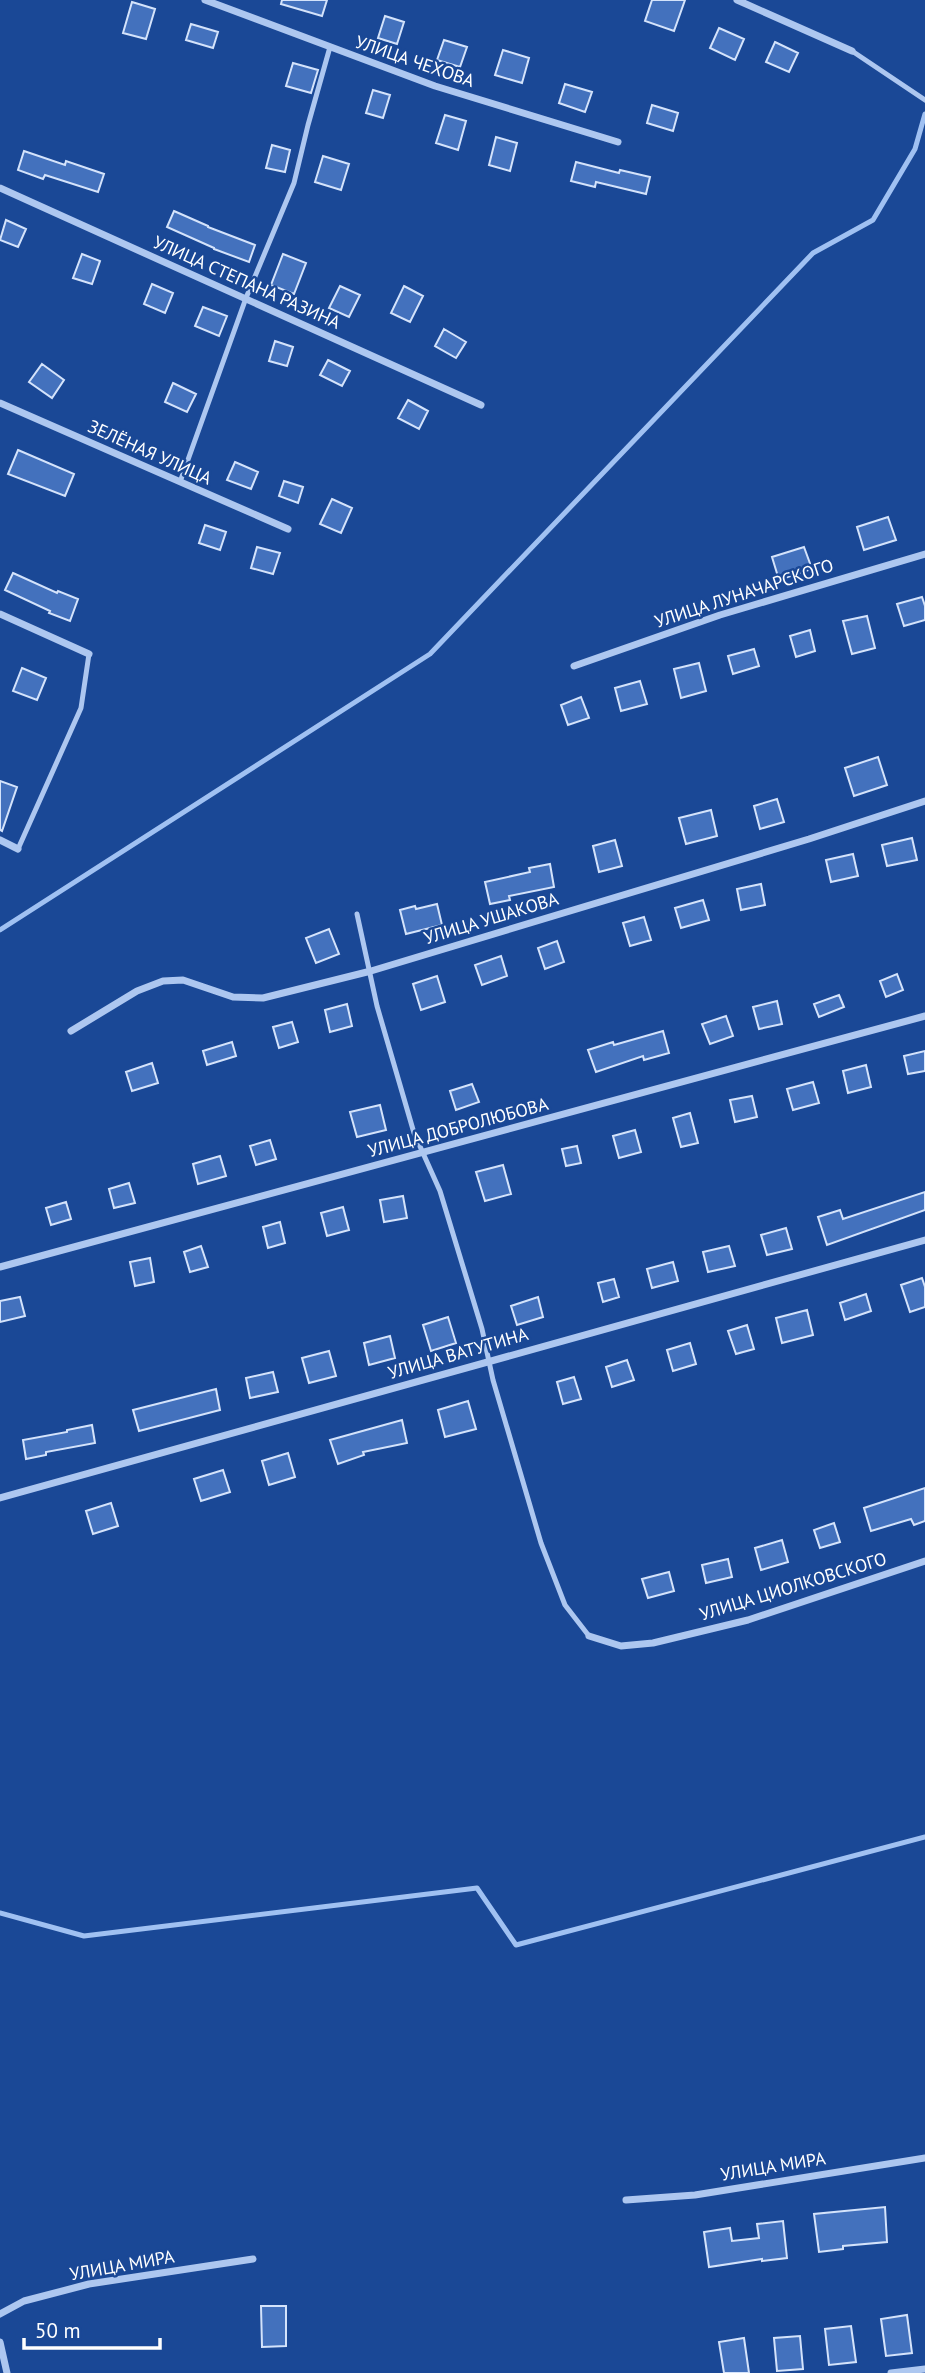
<svg xmlns="http://www.w3.org/2000/svg" width="925" height="2373" viewBox="0 0 925 2373" font-family="'PT Sans',sans-serif">
	<style>
		.lines { fill: none; stroke-linecap: round; stroke-linejoin: round }
		.stream { stroke: #a0c1f2; stroke-width: 5 }
		.building { fill: #4371bd; stroke: #d4e3fb; stroke-width: 2 }
		.lane { stroke: #adc7f0; stroke-width: 5 }
		.street { stroke: #adc7f0; stroke-width: 7 }
		.labels { text-anchor: middle; dominant-baseline: central; stroke-width: 5; stroke-linejoin: round; paint-order: stroke }
		.street-label { font-size: 18px; fill: #fff; stroke: #1a4896 }
	</style>
	<rect width="100%" height="100%" fill="#1a4896"/>
	<g class="lines">
		<!-- stream -->
		<path class="stream" d="M0 930 430 654 813 253 873 220 915 149 925 114
			M0 1913 84 1936 477 1888 516 1945 925 1837"/>
	</g>
	<!-- building -->
	<path class="building" d="M282 0H327L322 16 281 4Z
		M652 0H685L674 31 645 21Z
		M132 2 155 9 146 39 123 33Z
		M385 16 404 22 397 44 378 38Z
		M191 24 218 32 213 48 186 40Z
		M719 28 744 39 735 60 710 48Z
		M444 40 467 47 460 67 437 60Z
		M775 42 798 53 789 72 766 62Z
		M503 50 529 58 522 83 495 75Z
		M293 63 318 70 311 93 286 86Z
		M565 84 592 92 585 112 559 103Z
		M373 90 390 95 383 118 366 113Z
		M652 105 678 113 673 131 647 123Z
		M445 115 466 121 458 150 436 143Z
		M496 137 517 143 510 171 489 165Z
		M272 145 290 150 285 172 266 168Z
		M24 151 65 165 66 161 104 174 98 192 45 175 43 179 18 170Z
		M323 156 349 164 341 190 315 182Z
		M576 162 619 173 620 170 650 177 646 194 596 182 595 187 571 181Z
		M174 211 208 226V227L255 245 249 262 214 249V248L167 227Z
		M6 220 26 229 18 247 0 240Z
		M82 254 100 261 92 284 73 278Z
		M283 254 306 263 294 294 271 285Z
		M152 284 173 293 165 313 144 304Z
		M340 286 360 295 349 317 329 308Z
		M404 286 423 296 410 322 391 313Z
		M203 307 227 316 219 336 195 326Z
		M444 329 466 342 456 358 435 346Z
		M275 341 293 347 287 366 269 361Z
		M328 360 350 371 342 386 320 375Z
		M42 364 64 380 52 398 29 382Z
		M173 383 196 394 187 412 165 402Z
		M408 400 428 411 419 429 398 418Z
		M18 450 74 474 65 496 8 474Z
		M235 462 258 472 251 489 227 480Z
		M284 481 303 487 298 503 279 496Z
		M332 499 352 508 341 533 320 524Z
		M888 517 896 540 864 550 857 527Z
		M205 525 226 532 220 550 199 543Z
		M257 547 280 553 273 574 251 568Z
		M804 547 812 569 779 580 772 557Z
		M13 573 57 593 58 591 78 599 70 621 49 613 50 611 5 590Z
		M922 597 925 606V620L904 626 897 604Z
		M867 616 875 648 852 654 843 621Z
		M810 630 815 651 796 657 790 636Z
		M754 649 759 666 733 674 728 656Z
		M699 663 706 691 681 698 674 669Z
		M22 668 46 678 37 700 13 691Z
		M640 681 647 704 621 711 615 688Z
		M581 697 589 718 568 725 561 705Z
		M878 757 887 785 854 796 845 768Z
		M0 781 17 787 2 831 0 830Z
		M777 799 784 822 760 829 754 806Z
		M711 810 717 836 686 844 679 818Z
		M912 838 917 860 887 866 882 845Z
		M615 840 622 866 599 872 593 846Z
		M853 854 858 876 831 882 826 860Z
		M550 864 554 887 509 896 510 900 490 904 485 882 530 872 529 868Z
		M761 884 765 905 741 910 737 889Z
		M703 900 709 920 681 928 675 908Z
		M437 904 442 925 406 934 400 910 415 906 416 909Z
		M644 917 651 940 630 946 623 923Z
		M329 929 339 954 316 963 306 938Z
		M557 941 564 962 545 969 538 948Z
		M501 956 507 976 482 985 475 965Z
		M897 974 903 990 886 997 880 981Z
		M437 976 445 1002 421 1010 413 984Z
		M839 995 844 1007 819 1017 814 1004Z
		M777 1001 782 1024 759 1029 753 1007Z
		M347 1004 352 1026 330 1032 325 1010Z
		M726 1016 733 1036 710 1044 702 1024Z
		M292 1022 298 1042 279 1048 273 1027Z
		M663 1031 669 1053 644 1060 643 1056 596 1072 588 1050 613 1042 614 1045Z
		M232 1042 236 1056 207 1065 203 1051Z
		M925 1051V1071L908 1074 904 1056Z
		M152 1063 158 1083 132 1091 126 1072Z
		M866 1065 871 1087 848 1093 843 1071Z
		M813 1082 819 1103 793 1110 787 1089Z
		M472 1084 479 1102 456 1110 450 1091Z
		M752 1096 757 1117 735 1122 730 1100Z
		M380 1105 386 1130 357 1137 350 1112Z
		M690 1113 698 1143 681 1147 673 1118Z
		M635 1130 641 1152 619 1158 613 1136Z
		M270 1140 276 1159 256 1165 250 1146Z
		M577 1146 581 1163 566 1166 562 1149Z
		M220 1156 226 1176 198 1184 193 1164Z
		M503 1165 511 1194 485 1201 476 1172Z
		M129 1183 135 1203 114 1208 109 1189Z
		M925 1192V1210L827 1245 818 1217 840 1210 843 1219Z
		M403 1196 407 1218 384 1222 380 1200Z
		M66 1202 71 1219 51 1225 46 1208Z
		M343 1207 349 1230 327 1236 321 1213Z
		M280 1222 285 1243 268 1248 263 1227Z
		M786 1228 792 1249 767 1255 761 1235Z
		M201 1246 208 1267 190 1272 184 1252Z
		M729 1246 735 1266 708 1272 703 1252Z
		M150 1258 154 1282 135 1286 130 1262Z
		M673 1262 678 1281 652 1288 647 1269Z
		M922 1278 925 1287V1307L910 1312 901 1285Z
		M614 1279 619 1297 603 1302 598 1283Z
		M866 1294 871 1311 845 1320 840 1303Z
		M20 1297 25 1316 0 1322V1301Z
		M538 1297 543 1317 517 1325 511 1306Z
		M807 1310 813 1335 782 1343 776 1318Z
		M448 1317 456 1343 431 1351 423 1325Z
		M747 1325 754 1349 736 1354 728 1331Z
		M390 1336 395 1358 369 1365 364 1343Z
		M690 1343 696 1364 673 1371 667 1350Z
		M329 1351 336 1376 309 1383 302 1358Z
		M627 1360 634 1380 612 1387 606 1367Z
		M273 1372 278 1392 250 1398 246 1378Z
		M574 1377 581 1399 563 1404 557 1382Z
		M216 1389 220 1410 139 1431 133 1410Z
		M468 1401 476 1429 445 1437 438 1410Z
		M402 1420 407 1443 363 1452 364 1455 338 1464 330 1440Z
		M92 1425 95 1443 46 1452V1455L26 1459 23 1440 67 1432V1430Z
		M288 1453 295 1477 269 1485 262 1461Z
		M223 1470 230 1492 201 1501 194 1479Z
		M925 1488V1521L914 1525 911 1519 871 1531 864 1508Z
		M111 1503 118 1526 93 1534 86 1511Z
		M834 1523 840 1542 820 1548 814 1530Z
		M782 1540 788 1562 761 1570 755 1548Z
		M728 1559 732 1577 706 1583 702 1565Z
		M669 1572 674 1591 648 1598 642 1579Z
		M885 2207 887 2242 843 2246V2249L819 2252 814 2214Z
		M783 2221 787 2258 762 2261V2259L709 2267 704 2232 730 2228 732 2241 759 2238 757 2224Z
		M261 2306H286V2346L262 2347Z
		M907 2315 912 2353 886 2356 881 2319Z
		M851 2326 856 2362 829 2365 825 2329Z
		M800 2336 803 2369 777 2371 774 2338Z
		M744 2338 749 2373H724L719 2342Z"/>
	<g class="lines">
		<!-- lane -->
		<path class="lane" d="M852 51 925 100
			M180 482 246 298 294 183 308 125 330 47
			M18 849 81 708 89 654
			M357 914 377 1006 414 1133 440 1191 482 1329 493 1380 541 1543 565 1605 589 1636"/>
		<!-- street -->
		<path class="street" d="M205 0 435 86 618 142
			M737 0 852 51
			M0 188 481 405
			M0 403 288 529
			M0 614 89 654
			M574 666 720 615 925 554
			M0 840 18 849
			M71 1031 137 991 163 981 183 980 233 997 263 998 371 971 809 839 925 801
			M0 1267 925 1016
			M0 1498 925 1240
			M589 1636 621 1646 653 1643 748 1620 925 1561
			M626 2200 695 2195 925 2158
			M0 2314 24 2301 89 2284 253 2259
			M0 2342 7 2373
			M891 2373 925 2369"/>
	</g>
	<g class="labels">
		<!-- street labels -->
		<g class="street-label">
			<text transform="translate(415 61) rotate(19)">УЛИЦА ЧЕХОВА</text>
			<text transform="translate(247 282) rotate(24)">УЛИЦА СТЕПАНА РАЗИНА</text>
			<text transform="translate(150 452) rotate(24)">ЗЕЛЁНАЯ УЛИЦА</text>
			<text transform="translate(744 593) rotate(-18)">УЛИЦА ЛУНАЧАРСКОГО</text>
			<text transform="translate(491 918) rotate(-17)">УЛИЦА УШАКОВА</text>
			<text transform="translate(458 1127) rotate(-15)">УЛИЦА ДОБРОЛЮБОВА</text>
			<text transform="translate(458 1353) rotate(-16)">УЛИЦА ВАТУТИНА</text>
			<text transform="translate(793 1586) rotate(-17)">УЛИЦА ЦИОЛКОВСКОГО</text>
			<text transform="translate(773 2166) rotate(-9)">УЛИЦА МИРА</text>
			<text transform="translate(122 2265) rotate(-10)">УЛИЦА МИРА</text>
		</g>
	</g>
	<!-- scale -->
	<path d="M24 2338v10h136v-10" fill="none" stroke="#ffffff" stroke-width="3.5"/>
	<text x="35" y="2338" font-size="21" fill="#ffffff" stroke="#1a4896" stroke-width="5" paint-order="stroke">50 m</text>
</svg>
